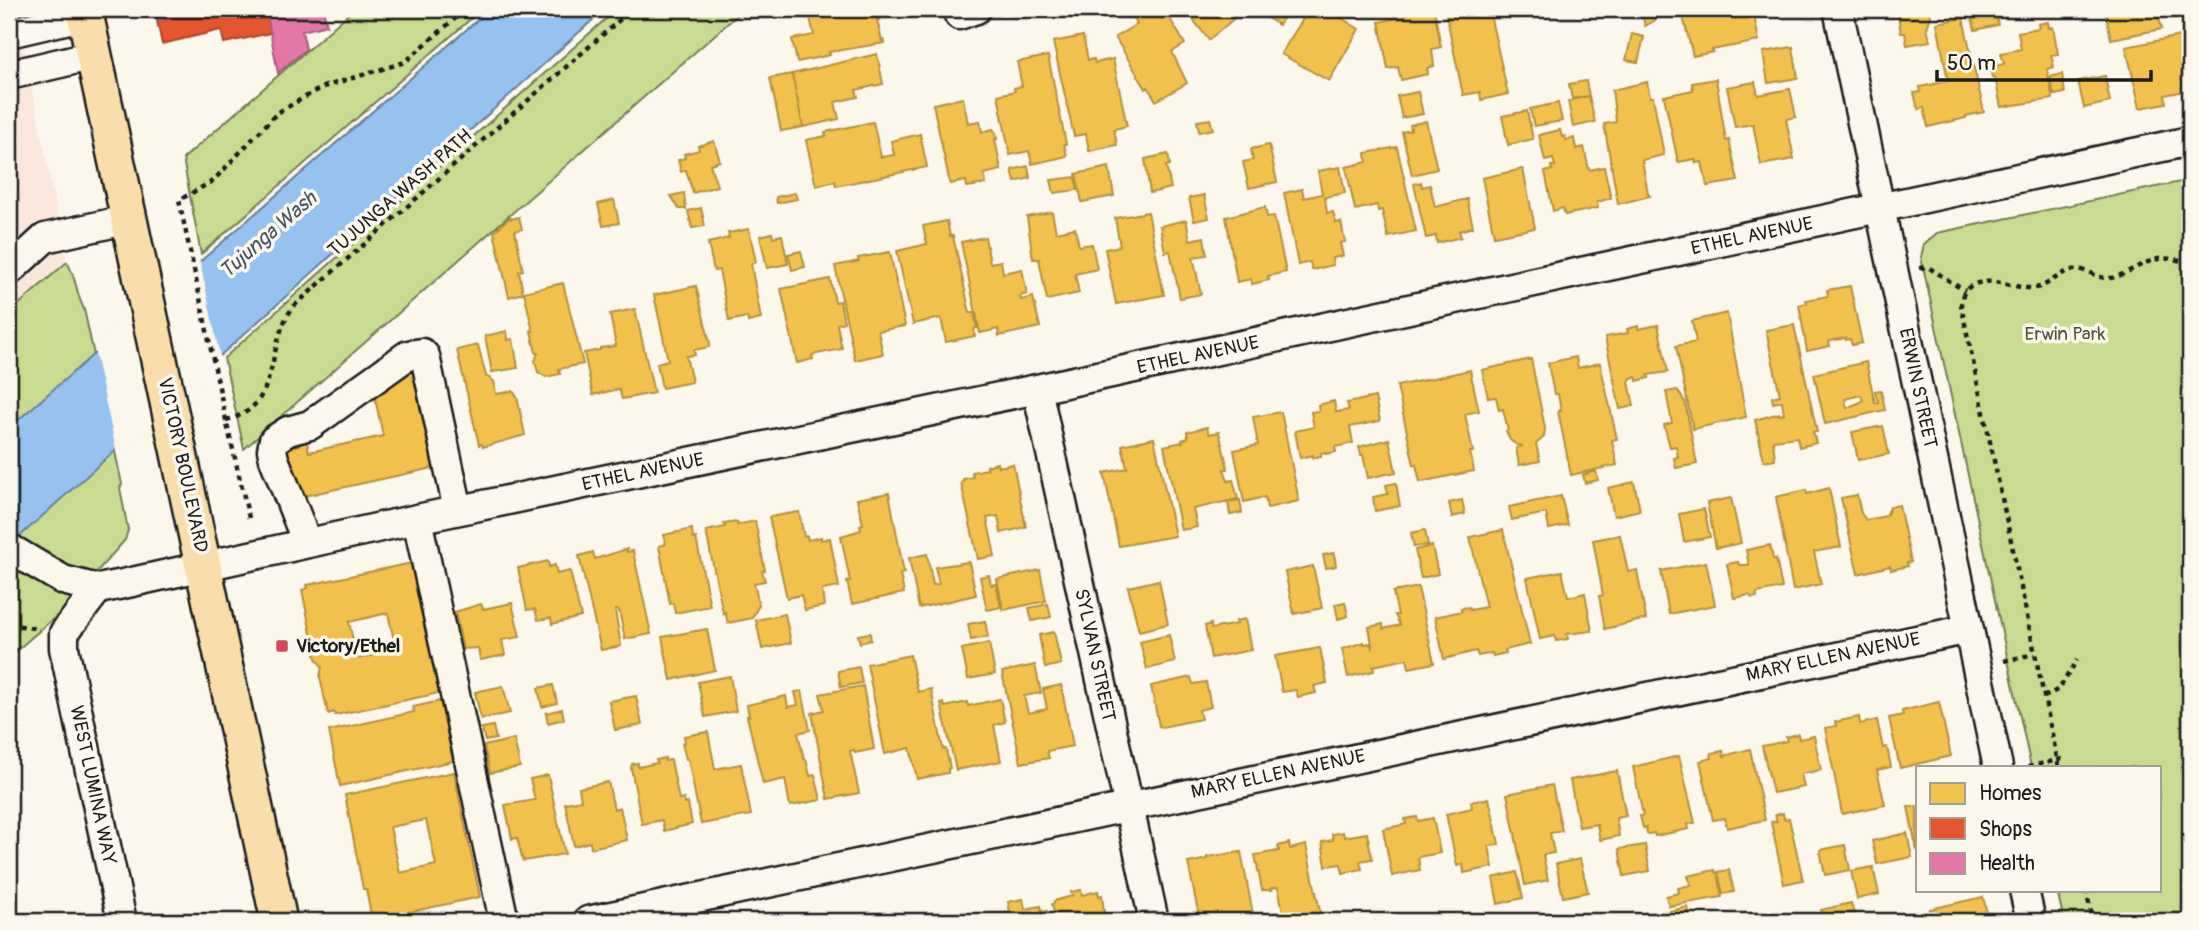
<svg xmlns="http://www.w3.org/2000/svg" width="2199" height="930" viewBox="0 0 2199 930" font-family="Pangolin,sans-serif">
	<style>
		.built { fill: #fbe6dc }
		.green { fill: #c9db90; stroke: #727c56; stroke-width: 2 }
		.water { fill: #96c2ef; stroke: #65809b; stroke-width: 2 }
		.pier { fill: #fbf7ec }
		.homes { fill: #f2c14e; stroke: #b2903f; stroke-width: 2; fill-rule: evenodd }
		.shops { fill: #e4572e; stroke: #a84529; stroke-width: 2 }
		.health { fill: #e377a8; stroke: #a75c7e; stroke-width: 2 }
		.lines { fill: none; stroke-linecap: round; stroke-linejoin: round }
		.minor-casing { stroke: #1c1c1c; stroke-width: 33 }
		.major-casing { stroke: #1c1c1c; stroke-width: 40 }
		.path { stroke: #1c1c1c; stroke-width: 4.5; stroke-dasharray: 5 5; stroke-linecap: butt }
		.minor { stroke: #fbf7ec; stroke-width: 28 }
		.major { stroke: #f9deab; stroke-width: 35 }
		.poi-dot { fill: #d1495b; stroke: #fbf7ec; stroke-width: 2.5 }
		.labels { text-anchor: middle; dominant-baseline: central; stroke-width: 7; stroke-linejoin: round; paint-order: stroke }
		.street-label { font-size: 19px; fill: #1c1c1c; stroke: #fbf7ec }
		.park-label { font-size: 19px; fill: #50553f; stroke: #fbf7ec }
		.poi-label { font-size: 19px; font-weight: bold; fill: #1c1c1c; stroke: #fbf7ec; text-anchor: start }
		.water-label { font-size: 21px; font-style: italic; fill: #475666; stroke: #fbf7ec }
	</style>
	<rect width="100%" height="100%" fill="#fbf7ec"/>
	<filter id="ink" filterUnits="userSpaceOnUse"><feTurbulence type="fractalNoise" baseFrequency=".0143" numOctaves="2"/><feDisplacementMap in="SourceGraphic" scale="14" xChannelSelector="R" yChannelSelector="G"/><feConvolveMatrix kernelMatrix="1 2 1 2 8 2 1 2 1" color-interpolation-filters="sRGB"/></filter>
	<g filter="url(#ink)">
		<!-- built -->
		<path class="built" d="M9 9H16L67 262 9 313Z"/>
		<!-- green -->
		<path class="green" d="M354 9H482L201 254 183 159Z
			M617 9H744L244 449 224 358Z
			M2190 180V921H2064L2057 890H2159V767H2031L1921 257 1924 244 1937 233Z
			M67 262C76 276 76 294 84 309L122 484 120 488 128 530 125 540 61 612 9 657V313Z"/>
		<!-- water -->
		<path class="water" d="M490 9H605L9 546V428Z"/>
		<!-- pier -->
		<path class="pier" d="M199 258 221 361 117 454 94 349Z"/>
		<!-- homes -->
		<path class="homes" d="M808 9H872L874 18 879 17 880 20H877L882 41 884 40 885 43 829 52 830 55 797 62 792 39 814 35Z
			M1128 9H1164L1185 44 1172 52 1187 83 1156 101 1148 87 1146 89 1115 37 1137 24Z
			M1185 9H1237L1240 13 1209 40Z
			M1268 9H1280L1286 13 1279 25 1264 16Z
			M1309 9H1345L1340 17 1359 29 1329 81 1281 54Z
			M1405 9H1434L1441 47 1432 49 1434 66 1427 68 1428 74 1401 80 1398 67 1388 69 1379 22 1406 16Z
			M1445 9H1471L1472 14 1489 10 1508 94 1481 100 1480 92 1463 95Z
			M1641 9H1660L1659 14 1654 21 1645 26Z
			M1681 9H1782V10L1754 16 1759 41 1712 50 1713 52 1693 56Z
			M1897 9H1929L1931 16 1927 28 1930 41 1907 45 1905 33H1901Z
			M1970 9H1995L1998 25 1975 30Z
			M2105 9H2156L2162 29 2111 39Z
			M1963 18 1984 112 1966 116V118L1928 127 1924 108 1918 109 1914 93 1921 92 1920 87 1948 81 1937 23Z
			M2048 22 2049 28 2053 27 2058 54 2051 55 2054 67 2047 69 2053 99 2001 107 1995 77 1992 78 1990 67 2004 64 2001 53 2021 49 2018 32 2039 28 2038 24Z
			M1632 34 1644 37 1638 62 1626 60Z
			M2190 34V64L2187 65 2190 90 2165 95 2166 103 2140 108 2126 47Z
			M1083 36 1088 60 1094 59 1095 63 1113 59 1127 126 1114 129 1117 145 1089 151 1086 134 1074 136 1053 42Z
			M1793 47 1798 78 1768 83 1763 52Z
			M877 54 883 84 856 90 858 97 835 102 839 119 803 127 792 74Z
			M1048 56 1066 144H1064L1067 156 1032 164 1029 151 1010 155 998 95 1015 91 1014 88 1022 86 1017 62Z
			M792 74 803 127 781 131 770 78Z
			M2062 74 2065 93 2054 95 2050 77Z
			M2105 76 2110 102 2084 108 2078 81Z
			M1716 79 1726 141 1729 140 1738 181 1707 186 1702 162 1696 163 1695 159 1678 162 1664 96 1693 90 1692 83Z
			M1586 81 1589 96 1572 99 1569 84Z
			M1647 82 1650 97H1653L1664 155 1642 160 1648 194 1650 196 1618 204 1604 124 1616 122 1612 90Z
			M1755 82 1758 95 1790 89 1796 117 1786 119 1794 159 1761 165 1753 124 1735 127 1727 87Z
			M1418 92 1423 114 1402 118 1397 96Z
			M1589 96 1595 122 1573 127 1568 101Z
			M963 98 968 123 980 121 982 132 993 129 996 133 997 139H995L1001 170 984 174 986 184 967 187 966 181 950 184 933 104Z
			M1558 103 1562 121 1534 126 1530 109Z
			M1527 111 1533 139 1508 145 1502 116Z
			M1210 119 1213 129 1199 132 1197 121Z
			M1426 121 1437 169 1412 175 1402 132 1411 130 1410 125Z
			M873 122 881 157 894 155 891 141 920 134 927 167 836 186 835 181 816 186 806 140 826 136 825 132Z
			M1560 130 1562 137 1565 136 1566 140 1574 138 1576 149 1584 147 1589 170 1604 167 1611 198 1597 202 1598 208 1565 215 1563 208 1553 211 1545 172 1552 170 1551 166H1555L1553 159 1545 161 1539 135Z
			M714 141 720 161 710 164 717 186 693 193 686 170 681 172 678 160 685 158 684 154 699 150 698 146Z
			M1269 145 1277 182 1249 188 1243 162 1253 160 1251 149Z
			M1397 147 1416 231 1388 237 1382 210 1378 211 1377 205 1355 210 1346 167 1367 162 1366 153Z
			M1168 154 1170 165 1166 166 1171 188 1150 193 1145 159Z
			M1028 166 1030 178 1015 182 1012 170Z
			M1109 167 1114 196 1082 202 1076 174Z
			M1340 167 1345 193 1325 197 1327 213 1333 212 1336 223 1341 222 1345 242 1340 243 1343 256 1332 258 1333 265 1312 270 1310 262 1298 265 1284 193 1302 189 1304 198 1322 194 1318 171Z
			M1523 169 1535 228 1494 236 1482 178Z
			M1075 177 1078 190 1054 193 1051 180Z
			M1421 182 1422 187 1430 185 1435 207 1467 199 1473 227 1459 231 1461 237 1437 243 1436 236 1426 238 1414 184Z
			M684 193 686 209H679L671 196Z
			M795 193 797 199 777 203 776 197Z
			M1204 195 1209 218 1194 221 1189 198Z
			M614 200 619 223 603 226 598 204Z
			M1265 207 1267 217 1274 216 1286 272 1268 276 1269 280 1252 284 1251 279 1237 282 1226 217Z
			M701 208 705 226 692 228 688 211Z
			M1052 212 1056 232 1075 228 1079 246 1092 244 1097 269 1075 274 1079 293 1047 300 1039 259H1033L1027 217Z
			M1148 212 1164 295 1116 304 1105 249 1120 246 1115 218Z
			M510 217 511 219 519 217 522 229 515 231 523 270 519 271 523 293 509 297 494 232Z
			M1186 220 1190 240 1204 237 1207 255 1193 257 1201 294 1180 298 1170 251 1165 252 1160 226Z
			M947 221 950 236H953L970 313H974L977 328 974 329 975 336 946 342 941 318 913 324 897 251 927 244 923 226Z
			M749 229 756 262 751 264 761 319 748 322 747 317 729 321 719 270 714 271 708 243 729 238 728 233Z
			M772 233 773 237 782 235 788 264 767 268 760 236Z
			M985 237 990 263 1001 261 1003 273 1022 269 1027 294 1020 296 1021 300 1033 297 1040 327 999 336 998 329 980 333 961 242Z
			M801 251 805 267 792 270 788 254Z
			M890 252 905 326 878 331 883 354 855 360 835 266 859 261 858 258Z
			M830 279 835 302 840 301 844 322 837 324 842 349 812 355 813 359 797 363 781 289Z
			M563 283 583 364 559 369 560 374 546 377 538 372 535 361 538 353H536L531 331H533L524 292Z
			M696 286 710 343 709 347 694 350 695 355 686 356 692 382 662 388 657 363 668 360 654 295Z
			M1850 286 1862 343 1852 345 1850 339 1846 340V338L1829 341 1830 346 1807 351 1799 305 1807 303 1806 300 1828 296 1827 290Z
			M635 309 654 393 622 399 619 389 593 395 584 353 600 350V348L616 346 610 314Z
			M1727 313 1746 417 1693 429 1676 346 1696 342 1692 321Z
			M1658 325 1668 372 1648 375 1649 378 1637 381 1636 377 1631 378 1629 382 1634 406 1620 409 1605 337 1628 333 1627 329 1638 326V329Z
			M1794 325 1817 432H1813L1816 443 1799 447 1797 437 1773 440 1775 459 1764 461 1755 420 1779 413V415L1784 414 1782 401 1773 403 1772 397 1780 395 1766 330Z
			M507 331 508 340 513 339 518 368 492 372 485 336Z
			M478 345 486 376 494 381 496 394 513 391 517 397 525 435 483 447 482 444 479 445 457 350Z
			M1576 357 1578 368 1600 363 1617 439 1612 440 1617 465 1571 475 1558 411H1561L1558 394H1554L1548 363Z
			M1531 359 1545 428 1544 437 1536 444 1540 461 1519 465 1516 448 1523 446 1517 445 1510 440 1506 431 1508 430 1503 409 1499 410 1496 397 1488 398 1482 370Z
			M1866 362 1875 403 1878 402 1875 391 1881 390 1885 410 1825 424 1814 374ZM1861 395 1863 401 1847 408 1845 399Z
			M412 366 433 468 299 497 292 462 286 463 282 443 301 439 302 443 307 442 309 452 383 436 373 389Z
			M1470 370 1479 411 1465 414 1473 452H1470L1474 471 1420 482 1416 464 1414 465 1397 386Z
			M1677 390 1685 402 1697 464 1676 468 1674 458 1678 457 1676 446 1670 447 1664 425 1672 423 1666 392Z
			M1375 397 1380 421 1350 427 1353 443 1335 447 1336 452 1326 454V452L1321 453V456L1313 458V455L1300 458 1295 431 1314 427 1311 412 1319 411 1318 405 1334 401 1336 412 1349 410 1347 403Z
			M1281 412 1299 501 1267 508 1265 497 1244 502 1234 450 1258 445 1253 417Z
			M1883 426 1889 454 1858 460 1852 432Z
			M1207 427 1209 434 1219 432 1228 469H1224L1228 481 1233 480 1238 499 1193 509 1197 527 1181 530 1164 446 1183 442 1182 440 1188 438 1187 432Z
			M1154 438 1175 536 1119 546 1104 473 1127 468 1122 445Z
			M1389 439 1396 472 1368 478 1363 455H1361L1359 447Z
			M997 463 998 467 1013 464 1026 527 1001 533 998 516 987 518 995 556 978 559 961 483 963 482V479L973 477 972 472 987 469V466Z
			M1596 471 1598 480 1585 483 1583 475Z
			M1634 482 1640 510 1614 516 1608 488Z
			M1396 483 1400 506 1375 511 1373 497 1388 494 1386 485Z
			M1829 488 1841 547 1814 552 1821 584 1793 590 1776 497 1806 490 1807 494Z
			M889 493 904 573 900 574 904 593 852 604 847 582 850 581 841 536 861 530 860 525 863 524 857 499Z
			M1857 495 1861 513 1866 520 1886 516 1890 507 1899 505 1911 562 1907 563 1908 566 1891 570 1890 566 1858 574 1841 498Z
			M1561 496 1568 525 1549 529 1546 513 1512 520 1509 507Z
			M1731 498 1741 543 1716 548 1707 503Z
			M1240 500 1242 513 1230 515 1228 502Z
			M1462 500 1465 514 1452 517 1449 503Z
			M1704 509 1710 537 1684 542 1679 514Z
			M799 512 804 537 807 536 808 540 821 537V540L830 538 839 587 822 590 824 606 805 610 801 595 787 598 769 517Z
			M755 521 765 570 762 571 765 581 754 583 759 605 752 618 728 623 725 612 723 613 706 531 725 527 724 524 737 522V525Z
			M692 529 693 539 696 538 710 606 675 613 673 603 670 604 659 546 666 544 664 535Z
			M1425 530 1428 545 1414 547 1411 533Z
			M1503 530 1530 644 1505 650 1506 653 1493 656 1492 653 1478 656 1476 651 1444 659 1435 617 1462 611 1461 608 1469 607 1470 610 1486 607 1470 537Z
			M1620 535 1628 572 1637 570 1646 619 1605 629 1599 596 1603 595 1593 540Z
			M1770 545 1773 559H1776L1782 588 1757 593V597L1752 598 1749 595 1734 598 1727 564 1738 562 1739 565H1749L1746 550Z
			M1432 546 1438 574 1421 578 1415 550Z
			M627 549V552L633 551 651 634 625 639 619 610H615L621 646 601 650 579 556 593 552 595 559Z
			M1334 553 1336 566 1326 568 1323 555Z
			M927 554 933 585 939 584 935 567 969 562 976 595 919 608 909 558Z
			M548 561 549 567 555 565 557 574 570 571 581 617 552 624 551 618 538 620 535 609 527 610 518 568Z
			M1706 562 1715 605 1669 614 1661 571Z
			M412 563 439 693 335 715 334 712 328 714 320 677 322 667 316 658 302 590 308 588 307 585ZM388 613 396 650 357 659 349 622Z
			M1313 566 1322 608 1294 614 1285 572Z
			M1040 570 1046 601 1003 610 997 579Z
			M1562 571 1568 597 1585 593 1592 631 1567 634 1568 639 1556 641 1555 636 1540 639 1527 578Z
			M989 575 991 585 996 584 1001 607 987 610 980 577Z
			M1159 580 1168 624 1139 631 1128 587Z
			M1418 587 1434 663 1409 668 1407 659 1373 666 1374 671 1348 677 1342 649 1364 642V644L1370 643 1373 650 1369 627 1383 624V629L1400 625 1395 615H1398L1393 592Z
			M1345 602 1348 616 1338 619 1335 604Z
			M512 603 520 637 502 640 505 655 480 660 478 648 463 649 455 612 481 604 483 609Z
			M1048 604 1051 617 1032 621 1029 608Z
			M785 614 791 643 762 649 756 620Z
			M1245 619 1251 650 1211 658 1205 626 1211 624V629L1237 624 1236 621Z
			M985 621 988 637 971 640 968 624Z
			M707 629 715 670 671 680 662 637Z
			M1054 632 1061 664 1045 668 1039 635Z
			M870 633 871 640 860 643 858 635Z
			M1169 635 1175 662 1147 669 1140 642Z
			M989 643 995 674 968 679 962 649Z
			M1320 648 1327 683 1314 686 1316 693 1298 697 1296 690 1282 692 1275 656Z
			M910 655 918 692 931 689 943 749H946L950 768 948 769V773L917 779 910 748 885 754 867 664Z
			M1035 665 1041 693 1024 696 1028 713 1047 709 1043 689 1061 685 1073 746 1047 751 1049 758 1021 763 1002 672Z
			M859 667 862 683 841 687 838 671Z
			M730 676 736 711 705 717 698 682Z
			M1191 677 1193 684 1206 682 1211 707 1199 710 1201 719 1162 727 1159 726 1151 686Z
			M553 685 557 703 542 707 538 688Z
			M503 686 510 713 481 719 475 692Z
			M863 686 874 749 855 753 854 750 850 751 859 793 828 799 812 713 824 710 820 694Z
			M802 691 810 730 798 733 804 759H806L810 776 815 775 821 800 790 806 785 779 763 784 747 716H749L747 705 786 696 788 707 798 705 795 692Z
			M636 696 642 725 615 730 609 701Z
			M1000 699 1005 722 994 725 1001 761 956 770 941 704 944 703 945 707 967 702 968 706Z
			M440 701 453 761 340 786 329 731 414 712 413 707Z
			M1939 702 1951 756 1900 768 1889 718 1903 715 1902 711Z
			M562 709 564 719 548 723 546 713Z
			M1859 717 1860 724 1877 720 1883 748 1887 747 1891 767 1877 770 1885 805 1842 814 1825 728 1836 726 1835 722Z
			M493 726 496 739 485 741 482 728Z
			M708 732 715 769 741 764 751 815 701 824 688 759H686L682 743H685L684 736Z
			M1798 734 1799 739 1814 736 1821 770 1801 774 1804 787 1773 793 1762 746 1787 741 1786 737Z
			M514 739 520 767 490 773 484 746Z
			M1750 749 1765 820 1727 828 1725 818 1713 820 1700 761 1712 758 1711 753 1723 751 1724 756Z
			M1679 756 1695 823 1688 824 1689 829 1655 836 1654 833 1647 834 1646 827 1643 828 1640 816 1643 815 1633 767Z
			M665 758V761L671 760 679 800 684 799 685 804 688 803 692 824 664 831 662 820 642 824 631 768 632 764 638 763V767L657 763 656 760Z
			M1617 771 1626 816 1616 818 1619 836 1600 840 1597 824 1579 827 1570 780Z
			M454 772 480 897 372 920 366 889H363L345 795ZM426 820 436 865 400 873 390 827Z
			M548 775 565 854 523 861 517 838 512 839 505 805 535 800 530 779Z
			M608 782 614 809 620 807 627 840 591 848 590 842 574 846 565 803 581 800 579 788Z
			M1552 785 1562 831 1550 833 1554 853 1543 855 1548 880 1525 885 1507 794Z
			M1489 798 1499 844 1489 846 1493 867 1464 873 1463 864 1457 866 1446 814 1472 808 1471 802Z
			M1917 806V851L1908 807Z
			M1783 813 1784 819 1789 818 1803 880 1784 884 1771 822 1777 821 1775 815Z
			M1417 817 1418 821 1433 818 1440 853 1418 857 1420 870 1392 876 1383 829 1406 824 1405 819Z
			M1343 832 1344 837 1367 833 1372 859 1360 861 1362 869 1343 873 1341 864 1326 866 1322 842 1333 840 1332 834Z
			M1907 833 1912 857 1877 864 1872 841Z
			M1289 843 1290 849 1306 845 1321 916 1298 921H1285L1278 887 1271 888 1272 890H1262L1255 855 1279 851 1278 846Z
			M1645 845 1650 871 1624 876 1619 849Z
			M1845 845 1850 870 1825 875 1820 850Z
			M1241 852 1253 914 1226 919 1227 921H1200L1188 863 1207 859V857Z
			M1580 859 1588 892 1563 897 1556 864Z
			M1873 867 1879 894 1857 899 1851 871Z
			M1715 870 1716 873 1718 872 1722 897 1669 906 1666 896 1679 893 1678 888 1691 885 1688 876Z
			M1729 870 1734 892 1723 894 1718 872Z
			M1517 872 1523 898 1498 904 1493 878Z
			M1081 890 1082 895 1098 891 1099 896 1102 895 1105 921H1056L1052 904 1054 903V901L1072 896 1071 892Z
			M1983 897 1989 921H1932L1930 909Z
			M1023 899 1025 909 1041 906 1042 912 1047 911 1050 921H995L994 916 1010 912 1008 902Z
			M1851 903 1856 921H1823L1821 910Z
			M1688 907 1691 921H1662L1660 913Z
			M966 912 968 921H925L924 919 941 913 942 917Z"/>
		<!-- shops -->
		<path class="shops" d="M215 9H266L271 33 224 43 221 30 162 44 157 21Z"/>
		<!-- health -->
		<path class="health" d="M154 9H215L157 21Z
			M266 9H323L327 25 302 31 306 49 278 73Z"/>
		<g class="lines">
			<!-- minor casing -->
			<g class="minor-casing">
				<path id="minor" d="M1838 9 1998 767
					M959 15 976 9
					M9 33 86 15
					M9 75 94 55
					M9 271 45 238 130 219
					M1037 389 1154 921
					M417 519 504 921
					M307 543 274 459 272 450 274 440 288 431 310 425 408 355 422 353 425 356 458 510
					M9 548 63 580 98 589 123 584 417 519 1037 389 2190 141
					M98 589 64 633V648L122 921
					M2024 890 2031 921
					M588 921 1969 629"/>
			</g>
			<!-- major casing -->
			<g class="major-casing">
				<path id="major" d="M84 9 279 921"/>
			</g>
			<!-- path -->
			<path class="path" d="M1920 268 1928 267 1965 291
				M226 420C284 407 263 345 294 306L632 9
				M249 518 226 420 179 200 213 181 277 113 323 87 405 62 466 9
				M9 624 39 629
				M2004 661 2034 654
				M2044 697 2059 689 2077 660
				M2028 767 2066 758
				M2059 767 1961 305C1962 294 1965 288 1975 284 1994 277 2015 289 2034 288 2049 287 2058 272 2073 270 2086 267 2096 279 2109 278 2116 278 2123 274 2129 271 2154 258 2162 255 2190 263
				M2086 890 2093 921"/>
			<!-- minor -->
			<use href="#minor" class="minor"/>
			<!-- major -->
			<use href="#major" class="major"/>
		</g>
	</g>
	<!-- markers -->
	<rect class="poi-dot" x="275" y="639" width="14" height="14" rx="3.5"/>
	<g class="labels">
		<!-- street labels -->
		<g class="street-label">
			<text transform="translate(400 193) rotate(-41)">TUJUNGA WASH PATH</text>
			<text transform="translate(1752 236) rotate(-12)">ETHEL AVENUE</text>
			<text transform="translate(1198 355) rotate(-12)">ETHEL AVENUE</text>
			<text transform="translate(1918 388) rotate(78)">ERWIN STREET</text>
			<text transform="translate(183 465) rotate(78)">VICTORY BOULEVARD</text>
			<text transform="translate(643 472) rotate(-12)">ETHEL AVENUE</text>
			<text transform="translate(1095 655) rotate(78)">SYLVAN STREET</text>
			<text transform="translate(1833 657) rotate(-12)">MARY ELLEN AVENUE</text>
			<text transform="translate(1278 774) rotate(-12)">MARY ELLEN AVENUE</text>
			<text transform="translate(93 785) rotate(78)">WEST LUMINA WAY</text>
		</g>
		<!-- park labels -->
		<g class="park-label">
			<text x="2065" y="334">Erwin Park</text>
		</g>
		<!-- poi labels -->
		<g class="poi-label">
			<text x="296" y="646">Victory/Ethel</text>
		</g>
		<!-- water labels -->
		<g class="water-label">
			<text transform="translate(268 235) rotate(-41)">Tujunga Wash</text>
		</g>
	</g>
	<!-- margin -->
	<rect width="2199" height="930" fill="none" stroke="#fbf7ec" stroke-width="35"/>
	<rect x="18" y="18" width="2164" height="895" fill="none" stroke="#1c1c1c" stroke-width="2.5" filter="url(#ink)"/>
	<!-- legend -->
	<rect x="1916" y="766" width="245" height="126" fill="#fbf7ec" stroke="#a29f99" stroke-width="2"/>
	<rect x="1930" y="783" width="35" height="21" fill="#f2c14e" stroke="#a29f99" stroke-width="2"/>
	<text x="1979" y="800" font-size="21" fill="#1c1c1c">Homes</text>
	<rect x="1930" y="818" width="35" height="21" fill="#e4572e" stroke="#a29f99" stroke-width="2"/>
	<text x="1979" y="836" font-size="21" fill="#1c1c1c">Shops</text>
	<rect x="1930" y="853" width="35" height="21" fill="#e377a8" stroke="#a29f99" stroke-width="2"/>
	<text x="1979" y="870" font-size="21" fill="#1c1c1c">Health</text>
	<!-- scale -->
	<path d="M1937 70v10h214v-10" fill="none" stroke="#1c1c1c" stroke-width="3.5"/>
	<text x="1947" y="70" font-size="21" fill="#1c1c1c" stroke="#fbf7ec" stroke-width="5" paint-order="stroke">50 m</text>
</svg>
